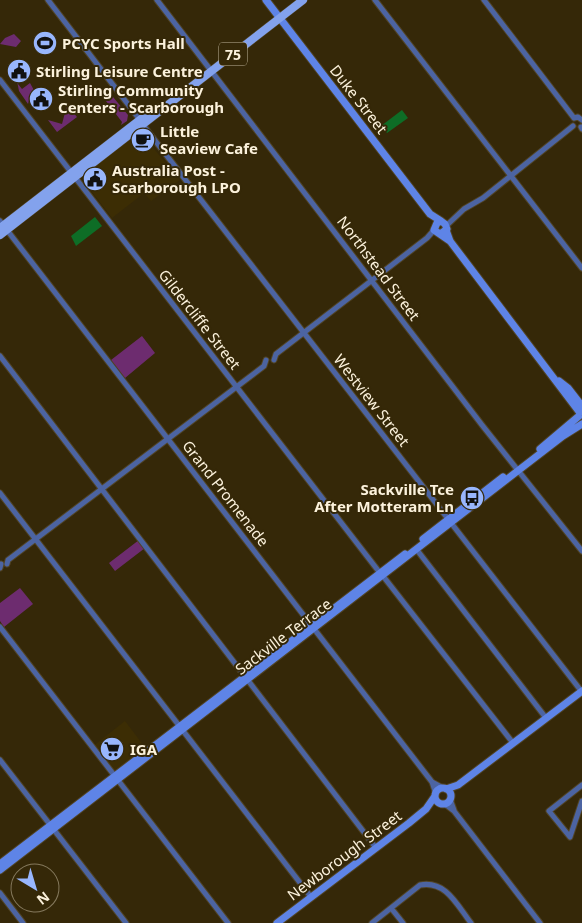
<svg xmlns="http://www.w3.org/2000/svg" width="582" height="923" viewBox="0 0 582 923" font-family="'Noto Sans',sans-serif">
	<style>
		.built { fill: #3c2d04 }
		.green { fill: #6d2c6f }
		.water { fill: #0e6d26 }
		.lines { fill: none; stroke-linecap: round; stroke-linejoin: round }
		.street-casing { stroke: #514426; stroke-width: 7 }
		.secondary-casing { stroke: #514426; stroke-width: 9 }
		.primary-casing { stroke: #514426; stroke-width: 9 }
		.street { stroke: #4c64a2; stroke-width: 5 }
		.secondary { stroke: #5e84e7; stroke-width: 7 }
		.primary { stroke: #83a2ed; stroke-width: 8 }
		.labels { text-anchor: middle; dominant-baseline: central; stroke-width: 4; stroke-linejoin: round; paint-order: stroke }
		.shield { fill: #352808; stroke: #c0b59c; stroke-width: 1 }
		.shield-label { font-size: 14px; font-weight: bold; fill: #fcf2dc }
		.poi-label { font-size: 15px; font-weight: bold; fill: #fcf2dc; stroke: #352808; text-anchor: start }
		.street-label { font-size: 15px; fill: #fcf2dc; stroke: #352808 }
	</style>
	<rect width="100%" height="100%" fill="#352808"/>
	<!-- built -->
	<path class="built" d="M140 132 180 180 151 201 144 193 112 218 82 179 83 175Z
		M125 721 147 750 114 776 92 747Z"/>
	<!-- green -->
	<path class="green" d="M14 34 21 41 16 47 0 44 5 38Z
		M12 72 22 76 18 84 22 89 30 83 36 94 35 98 30 97 28 104 19 91 17 81 10 74Z
		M113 97 128 115 127 121 121 125 122 122 106 101Z
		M67 105 77 117 57 132 48 120 62 124Z
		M142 336 155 353 125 378 111 360Z
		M139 540 145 548 115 571 109 563Z
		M20 588 33 604 4 627 0 621V603Z"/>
	<!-- water -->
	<path class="water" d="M402 110 408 118 387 133 381 126Z
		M95 217 102 226 76 246 71 236Z"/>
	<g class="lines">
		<!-- street casing -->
		<g class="street-casing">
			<path id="street" d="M48 0 140 120
				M157 0 482 425 582 551
				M375 0 582 268
				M484 0 574 118
				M0 80 380 573
				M574 118 578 117 582 120
				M143 125 582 692
				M581 127 582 129
				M0 221 432 782 436 794
				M446 226 464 209 483 198 573 126
				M0 356 376 848
				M274 360 276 354 427 238 434 230
				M0 493 311 897
				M417 550 546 718
				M7 564 8 560 264 366 266 360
				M0 568 1 564
				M383 576 513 743
				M0 627 228 923
				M0 760 126 923
				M432 782 443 788
				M582 785 549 811 570 837 582 801
				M450 799 454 810
				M445 804 454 811 540 923
				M0 893 23 923
				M391 908 403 923
				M372 923 420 885C446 880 457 905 471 923"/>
		</g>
		<!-- secondary casing -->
		<g class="secondary-casing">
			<path id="secondary" d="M266 0 430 214 441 221
				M446 230 450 241 580 413
				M440 234 447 229 445 224 441 221 437 223 434 230 450 241
				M559 381 568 388 582 406
				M540 449 579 416
				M423 539 503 477
				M435 796a8 8 0 1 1 16 0a8 8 0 1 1-16 0Z
				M446 789 458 785 582 691
				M0 864 405 554
				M0 870 563 436 582 424
				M277 923 409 823 426 809 435 796"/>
		</g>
		<!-- primary casing -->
		<g class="primary-casing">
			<path id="primary" d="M0 228 154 109 162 107
				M0 235 303 0"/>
		</g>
		<!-- street -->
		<use href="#street" class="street"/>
		<!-- secondary -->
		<use href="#secondary" class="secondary"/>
		<!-- primary -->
		<use href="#primary" class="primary"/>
	</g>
	<!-- icons -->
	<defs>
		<g id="stadium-disc" transform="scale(1.25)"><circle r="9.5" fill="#98b6fd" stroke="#352808"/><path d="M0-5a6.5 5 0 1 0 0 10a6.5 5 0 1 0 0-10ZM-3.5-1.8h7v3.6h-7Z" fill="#111"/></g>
		<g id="civic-disc" transform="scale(1.25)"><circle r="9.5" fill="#98b6fd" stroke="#352808"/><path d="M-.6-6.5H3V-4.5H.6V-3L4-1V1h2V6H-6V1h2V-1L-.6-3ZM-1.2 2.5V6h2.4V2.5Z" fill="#111"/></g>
		<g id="cafe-disc" transform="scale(1.25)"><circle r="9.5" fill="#98b6fd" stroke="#352808"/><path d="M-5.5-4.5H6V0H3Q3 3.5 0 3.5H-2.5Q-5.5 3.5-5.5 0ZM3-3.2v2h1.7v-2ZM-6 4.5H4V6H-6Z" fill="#111"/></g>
		<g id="bus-disc" transform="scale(1.25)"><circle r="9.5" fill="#98b6fd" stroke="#352808"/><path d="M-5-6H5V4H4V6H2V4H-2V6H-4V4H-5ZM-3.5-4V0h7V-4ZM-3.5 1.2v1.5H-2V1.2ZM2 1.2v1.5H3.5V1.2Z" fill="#111"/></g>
		<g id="supermarket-disc" transform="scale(1.25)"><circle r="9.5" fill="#98b6fd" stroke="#352808"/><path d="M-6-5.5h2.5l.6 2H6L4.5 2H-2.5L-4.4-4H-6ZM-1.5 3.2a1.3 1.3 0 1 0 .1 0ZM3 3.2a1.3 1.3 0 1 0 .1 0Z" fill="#111"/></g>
	</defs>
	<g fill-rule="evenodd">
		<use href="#stadium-disc" x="45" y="43"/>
		<use href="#civic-disc" x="19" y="71"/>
		<use href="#civic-disc" x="41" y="99"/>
		<use href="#cafe-disc" x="143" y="140"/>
		<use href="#civic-disc" x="95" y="179"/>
		<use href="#bus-disc" x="472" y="498"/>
		<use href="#supermarket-disc" x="112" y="749"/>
	</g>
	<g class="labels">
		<!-- shield labels -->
		<rect class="shield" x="219" y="42.5" width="28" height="23" rx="4"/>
		<g class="shield-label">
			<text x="233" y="54">75</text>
		</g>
		<!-- poi labels -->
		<g class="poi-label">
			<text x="62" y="43">PCYC Sports Hall</text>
			<text x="36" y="71">Stirling Leisure Centre</text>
			<text x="58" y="90">Stirling Community<tspan x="58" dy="17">Centers - Scarborough</tspan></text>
			<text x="160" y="131">Little<tspan x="160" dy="17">Seaview Cafe</tspan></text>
			<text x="112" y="170">Australia Post -<tspan x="112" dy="17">Scarborough LPO</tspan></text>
			<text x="454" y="489" text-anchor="end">Sackville Tce<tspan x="454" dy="17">After Motteram Ln</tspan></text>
			<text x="130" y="749">IGA</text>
		</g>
		<!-- street labels -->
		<g class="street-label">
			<text transform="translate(359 99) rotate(52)">Duke Street</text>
			<text transform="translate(379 268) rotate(53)">Northstead Street</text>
			<text transform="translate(200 319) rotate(52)">Gildercliffe Street</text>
			<text transform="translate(372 400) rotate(52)">Westview Street</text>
			<text transform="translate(226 493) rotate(52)">Grand Promenade</text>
			<text transform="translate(283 636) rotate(-37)">Sackville Terrace</text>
			<text transform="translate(344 855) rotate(-37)">Newborough Street</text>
		</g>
	</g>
	<!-- north arrow -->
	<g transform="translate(35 888) rotate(142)"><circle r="24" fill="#352808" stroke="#85795d"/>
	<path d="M0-4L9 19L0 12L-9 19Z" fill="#98b6fd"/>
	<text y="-8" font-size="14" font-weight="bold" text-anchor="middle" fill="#fcf2dc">N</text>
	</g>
</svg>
